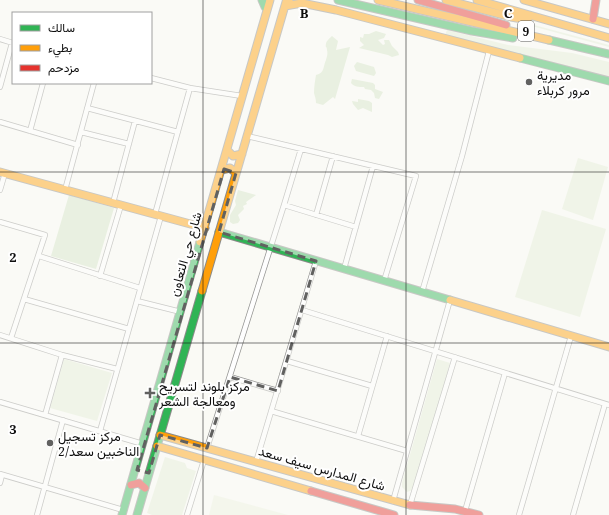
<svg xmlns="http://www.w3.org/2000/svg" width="609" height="515" viewBox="0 0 609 515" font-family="'Noto Serif',Vazirmatn,serif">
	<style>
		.green { fill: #e4eed7 }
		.forest { fill: #d5e5c7 }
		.pitch { fill: #edf2e1 }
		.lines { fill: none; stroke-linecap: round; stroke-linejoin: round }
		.street-casing { stroke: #959593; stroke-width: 6 }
		.fast-casing { stroke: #8b8b89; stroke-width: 9 }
		.slow-casing { stroke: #8b8b89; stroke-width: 9 }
		.jam-casing { stroke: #8b8b89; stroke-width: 9 }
		.street { stroke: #fefefe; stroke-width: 4.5 }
		.fast { stroke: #30b455; stroke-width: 7 }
		.slow { stroke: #ff9f0a; stroke-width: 7 }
		.jam { stroke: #e5322d; stroke-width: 7 }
		.marked { fill: none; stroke: #616160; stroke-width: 3; stroke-dasharray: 8 5; stroke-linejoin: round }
		.grid { fill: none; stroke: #0f0f0f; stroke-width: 1; stroke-opacity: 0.55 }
		.poi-dot { fill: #616160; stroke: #fff; stroke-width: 1.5 }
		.labels { text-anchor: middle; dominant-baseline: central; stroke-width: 4; stroke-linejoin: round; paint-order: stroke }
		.shield { fill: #fff; stroke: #575757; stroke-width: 1 }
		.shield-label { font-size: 12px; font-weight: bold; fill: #0f0f0f }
		.poi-label { font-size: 13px; fill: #0f0f0f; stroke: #fff; text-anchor: start }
		.street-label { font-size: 13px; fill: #0f0f0f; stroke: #fff }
		.grid-label { font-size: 13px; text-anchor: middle; font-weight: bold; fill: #0f0f0f; stroke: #fff; stroke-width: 4; stroke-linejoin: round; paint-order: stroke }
	</style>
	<rect width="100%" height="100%" fill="#fafaf5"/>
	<!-- green -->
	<path class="green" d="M517 22 534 25 609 45V47Z
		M447 30 508 45 572 53 609 62V77L445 35Z
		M578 158 608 167 593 220 562 209Z
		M542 210 606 229 580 317 515 297Z
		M64 359 112 373 97 421 50 408Z
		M437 359 450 363 417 484 410 491 407 492 402 487V483Z
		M165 457 185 463 187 468 196 471 182 515H152L147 513Z"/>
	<!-- forest -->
	<path class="forest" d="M376 31 386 34 384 38 378 40 383 45 385 44 384 40H389L392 46 398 52 399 55 392 57 388 55 359 48 364 45 360 41V37L363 38 364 34H369Z
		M332 36 338 41 336 50 350 47 335 99 333 97 323 105 316 103C316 99 315 97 314 93 314 87 315 81 316 75 325 73 323 66 326 60 327 56 328 54 327 50 327 46 325 48 326 44 326 41 330 38 332 36Z
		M357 62 374 67 376 73 374 76 356 71 354 66Z
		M352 79 373 83 375 85V89L383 92 379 99 375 98 374 93 371 90 365 89 364 87C359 87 354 87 351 83Z
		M358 99 369 101 372 103V112L363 108 358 110 353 104 352 101 358 102Z
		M238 190 256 195 246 202 247 204 243 206 244 209 238 215 240 220 238 223 233 224 230 222V215L236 205 235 201Z
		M69 195 114 208 96 269 51 256Z"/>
	<!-- pitch -->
	<path class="pitch" d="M214 495 288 515H209Z"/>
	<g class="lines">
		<!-- street casing -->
		<g class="street-casing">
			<path id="street" d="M0 39 13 43
				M151 78 190 88 242 96
				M0 87 12 43
				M87 108 178 132
				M0 122 78 145
				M30 131 43 83
				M81 132 129 144
				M247 136 416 176 384 281
				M0 190 5 173
				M65 190 94 83
				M113 203 135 121
				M284 205 356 227
				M155 214 190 88
				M316 215 333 156
				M0 222 45 235 11 338
				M39 256 140 288
				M344 269 373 166
				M100 276 121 205
				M422 292 462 156 489 51
				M24 299 129 329
				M137 301 181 312
				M302 310 609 405
				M0 335 62 355 117 369
				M287 361 372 386
				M230 377 278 391
				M0 402 143 444
				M271 411 407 451
				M45 415 62 355
				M100 431 161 216
				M358 436 387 336
				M207 448 284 205 301 149
				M256 462 316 261
				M0 474 123 510
				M0 483 2 475
				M393 501 450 300
				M410 505 455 357
				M465 511 505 373
				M37 515 63 420
				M187 515 204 460
				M519 515 571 336
				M573 515 605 404"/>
		</g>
		<!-- fast casing -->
		<g class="fast-casing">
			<path id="fast" d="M262 0 265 7
				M338 0 472 31 513 38
				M549 40 609 54
				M520 58 609 81
				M219 232 450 300
				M122 515 200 242
				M137 515 202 291"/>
		</g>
		<!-- slow casing -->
		<g class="slow-casing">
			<path id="slow" d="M378 0 549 40
				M446 0 511 17 528 20
				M477 0 609 38
				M524 0 609 24
				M285 6 302 3 336 10 520 58
				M285 6 289 0
				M227 150 233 156 242 154
				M221 170 230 168 236 173
				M0 172 205 228
				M200 242 270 0
				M202 291 286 2
				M450 300 609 347
				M160 435 410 505
				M157 446 311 491"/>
		</g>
		<!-- jam casing -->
		<g class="jam-casing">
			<path id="jam" d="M418 0 506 25
				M593 19 596 0
				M131 485 139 483 145 488
				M311 491 394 515
				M410 505 455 509 479 515"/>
		</g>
		<!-- street -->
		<use href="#street" class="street"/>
		<!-- fast -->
		<use href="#fast" class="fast"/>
		<!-- slow -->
		<use href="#slow" class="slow"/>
		<!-- jam -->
		<use href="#jam" class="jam"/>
	</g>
	<!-- marked area -->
	<path d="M0 0H609V515H0ZM224 169 236 173 219 232 316 261 278 391 230 377 207 448 160 435 149 473 137 470Z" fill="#fafaf5" fill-opacity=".55" fill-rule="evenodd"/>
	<path class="marked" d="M224 169 236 173 219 232 316 261 278 391 230 377 207 448 160 435 149 473 137 470Z"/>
	<!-- grid -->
	<path class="grid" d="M203 0V515M406 0V515M0 172H609M0 343H609"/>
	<!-- markers -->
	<g class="poi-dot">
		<circle cx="529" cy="82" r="4"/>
		<path d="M148 387h4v4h4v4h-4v4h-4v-4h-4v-4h4z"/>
		<circle cx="50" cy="443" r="4"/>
	</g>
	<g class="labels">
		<!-- shield labels -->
		<rect class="shield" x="518" y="21" width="16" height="20" rx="3"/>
		<g class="shield-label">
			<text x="526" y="31">9</text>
		</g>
		<!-- poi labels -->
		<g class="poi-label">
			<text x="537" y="75">مديرية<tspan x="537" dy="15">مرور كربلاء</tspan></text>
			<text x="159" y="386">مركز بلوند لتسريح<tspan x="159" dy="15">ومعالجة الشعر</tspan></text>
			<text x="58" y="436">مركز تسجيل<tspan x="58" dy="15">الناخبين سعد/2</tspan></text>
		</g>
		<!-- street labels -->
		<g class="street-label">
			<text transform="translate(185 254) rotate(-74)">شارع حي التعاون</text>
			<text transform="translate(322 468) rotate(16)">شارع المدارس سيف سعد</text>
		</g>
	</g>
	<g class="grid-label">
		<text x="304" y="18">B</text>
		<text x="508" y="18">C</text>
		<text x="13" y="262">2</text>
		<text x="13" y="434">3</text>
	</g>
	<!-- legend -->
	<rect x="12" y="12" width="140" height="72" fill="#ffffff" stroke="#9f9f9f"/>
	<rect x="20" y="25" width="20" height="6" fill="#30b455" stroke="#9f9f9f"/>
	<text x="48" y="32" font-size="12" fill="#0f0f0f">سالك</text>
	<rect x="20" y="45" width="20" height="6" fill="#ff9f0a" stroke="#9f9f9f"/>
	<text x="48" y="52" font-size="12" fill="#0f0f0f">بطيء</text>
	<rect x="20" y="65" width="20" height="6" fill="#e5322d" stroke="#9f9f9f"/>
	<text x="48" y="72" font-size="12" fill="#0f0f0f">مزدحم</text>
</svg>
